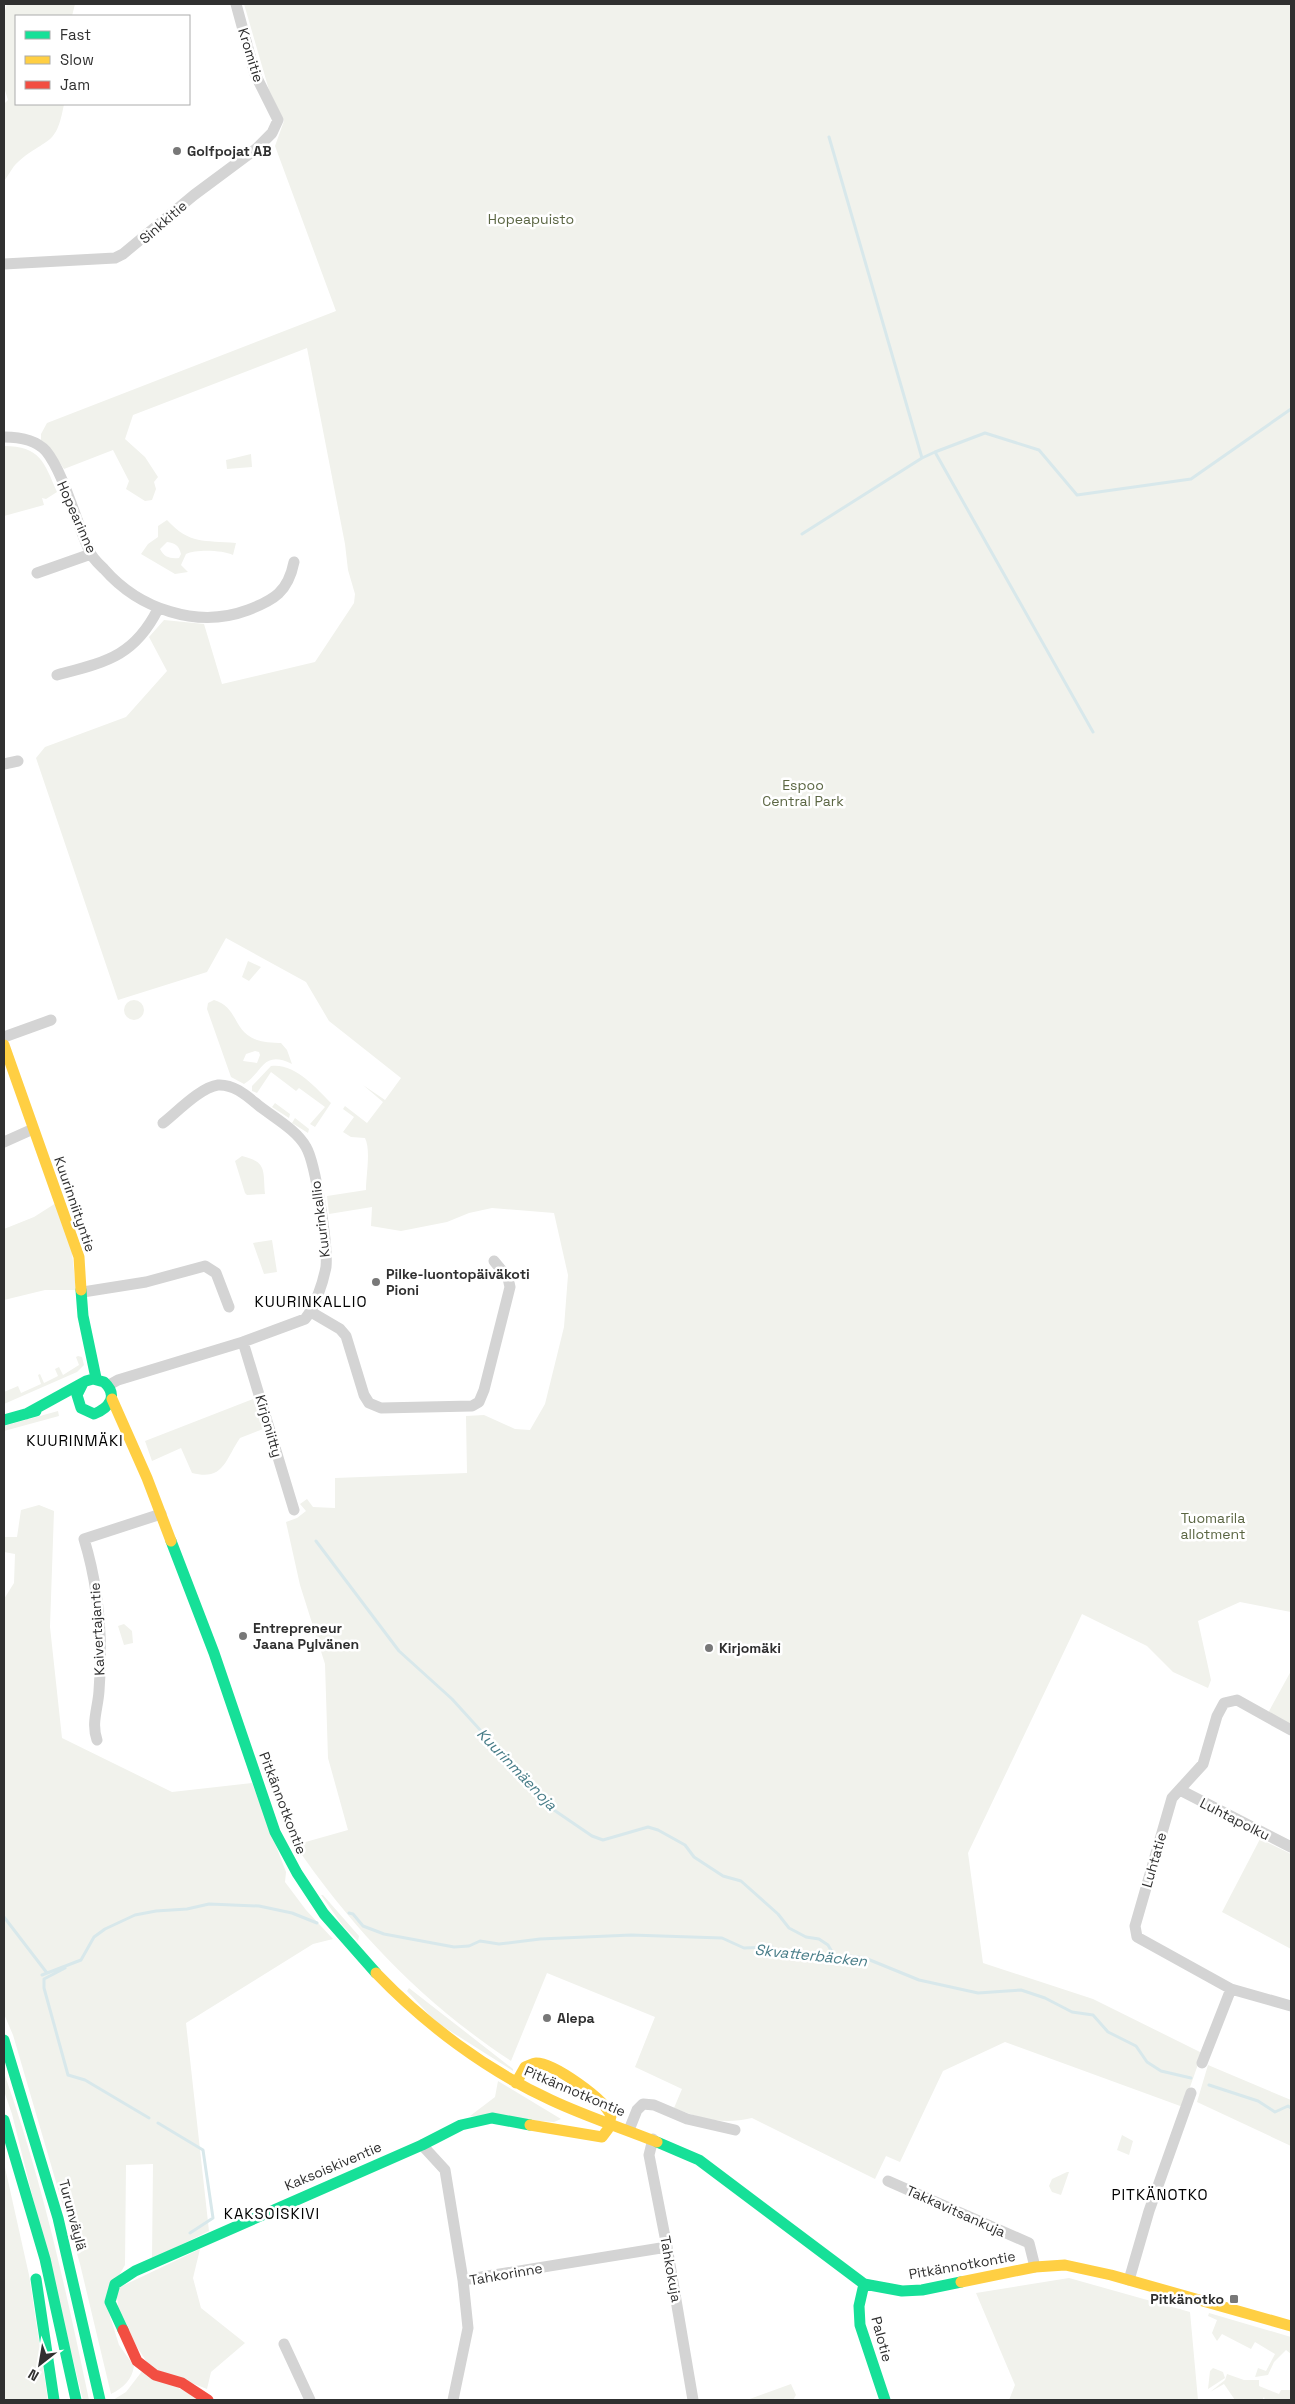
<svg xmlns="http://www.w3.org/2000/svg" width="1295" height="2404" viewBox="0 0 1295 2404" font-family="'Space Grotesk',sans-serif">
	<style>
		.green { fill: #f1f2ec; fill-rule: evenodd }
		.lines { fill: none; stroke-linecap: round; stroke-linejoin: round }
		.stream { stroke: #d8e8eb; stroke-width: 3 }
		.street { stroke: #d4d4d4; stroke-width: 11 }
		.fast { stroke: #16e098; stroke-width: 11 }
		.slow { stroke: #ffcf43; stroke-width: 11 }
		.jam { stroke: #f24e42; stroke-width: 11 }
		.poi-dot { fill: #787878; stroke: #fff; stroke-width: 2 }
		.labels { text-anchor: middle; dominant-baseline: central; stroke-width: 5; stroke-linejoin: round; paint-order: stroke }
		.street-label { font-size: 14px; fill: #303030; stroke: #fff }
		.poi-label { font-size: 14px; font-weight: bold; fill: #303030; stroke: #fff; text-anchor: start }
		.park-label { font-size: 14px; fill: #5b6643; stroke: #fff }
		.neighbourhood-label { font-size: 15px; letter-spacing: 1px; fill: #000; stroke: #fff }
		.water-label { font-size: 15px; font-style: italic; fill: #487d88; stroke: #fff }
	</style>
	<rect width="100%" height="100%" fill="#fff"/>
	<!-- green -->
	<path class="green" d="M7 4H75L72 16H16V104H64C56 148 48 136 18 162 12 167 9 175 4 181V104L8 100 4 87V14Z
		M244 4H1291V1612L1240 1602 1198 1621 1211 1680 1208 1688 1173 1672 1147 1646 1082 1614 968 1853 983 1963 1093 1999 1202 2053 1183 2107 1005 2042 943 2071 900 2162 886 2156 875 2179 752 2118C723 2125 701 2119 674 2108L682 2089 635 2067 655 2017 547 1973 511 2061C423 2003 354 1931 295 1845L348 1830 328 1758 325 1664 300 1585 286 1522 297 1518 306 1511 300 1504 307 1499 313 1507 335 1508V1478L467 1473 466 1416 484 1415 515 1429 530 1430 545 1404 564 1327 568 1275 554 1213 492 1208 469 1213 447 1222 401 1231 371 1226 372 1207 329 1214 327 1196 366 1190C366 1175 371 1150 365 1138L351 1137 343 1132 354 1117 343 1109 345 1106 367 1123 383 1102 363 1085 385 1100 401 1078 329 1021 306 982 226 938 207 972 118 1000 36 758 45 747 126 717 167 671 149 637 164 620 204 624 222 684 315 662 354 603 355 594 348 570 345 544 307 348 133 415 125 439 145 457 158 477 154 482 156 489 152 500 145 501 126 489 129 481 113 450 64 469 52 451 41 440V434L47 423 336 311 275 146 284 121 269 90Z
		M4 446C40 446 44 462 57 492L46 499 42 498 44 505 4 516Z
		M251 454 252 467 227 469 226 460Z
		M167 520C190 545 204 540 236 543L233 555C223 550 196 549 186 554L181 565 188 572 175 574 141 554 148 544 158 537V526ZM167 542C176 543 179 546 181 554L179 558C170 559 164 557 160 549Z
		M248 961 261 967 249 981 242 977Z
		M124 1010a10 10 0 1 1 20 0a10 10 0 1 1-20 0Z
		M214 1000C245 1009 227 1044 281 1043L287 1050 292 1064C262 1049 263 1073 244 1084L231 1077 207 1009 208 1003ZM255 1051 259 1052 260 1055 257 1063 243 1061 246 1054Z
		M271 1066C295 1063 316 1088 331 1103L315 1127 310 1124 325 1107 299 1088 296 1091 271 1072 257 1093 252 1091V1086Z
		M275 1103 290 1114 289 1118 272 1107Z
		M295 1118 309 1129 308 1133 292 1123Z
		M242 1156C267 1162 263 1170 265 1194L247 1195 245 1193 235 1161Z
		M56 1203 71 1243 76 1290H45L4 1300V1229L34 1217Z
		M272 1240 277 1272 264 1274 253 1243Z
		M78 1356 82 1357 84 1365 77 1372 4 1404V1392L18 1386 21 1393 41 1384 38 1375 40 1374 44 1383 58 1376 55 1369 59 1367 63 1375 79 1365 76 1357Z
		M253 1399 263 1429 240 1438C225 1460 224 1481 192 1473L181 1448 152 1461 145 1441Z
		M58 1411 59 1416 4 1431V1426Z
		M39 1505 54 1511 50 1627 62 1738 172 1792 252 1783 286 1872 285 1882 306 1910 333 1939 313 1944 186 2023 209 2231 152 2259 153 2164 126 2165 125 2265 105 2300 119 2345 134 2366C132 2380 123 2388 111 2394L80 2264 13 2035 4 2014V1599L14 1583 15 1554 4 1552V1537H17L21 1510Z
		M124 1624 132 1631 133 1643 124 1645 118 1626Z
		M1291 1671V1726L1268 1713Z
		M1260 1839 1291 1854V1949L1222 1912Z
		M321 1895H323L359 1936 358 1941 343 1926Z
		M409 1988 513 2069V2071L436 2022 407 1991Z
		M1208 2065 1291 2100V2146L1197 2102Z
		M536 2071 557 2083 555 2087 531 2074Z
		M4 2073C42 2179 66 2290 89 2400H83L12 2114 4 2091Z
		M498 2081 561 2119 554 2122 470 2116 495 2097Z
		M1122 2135 1133 2141 1129 2155 1117 2150Z
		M4 2163 29 2275 48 2400H4Z
		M1067 2172H1069L1061 2195 1052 2192 1049 2186 1052 2179Z
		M200 2249 193 2278 201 2308 245 2343 211 2372 207 2389 150 2367 120 2321 116 2289Z
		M1069 2278 1190 2312 1198 2400H1009L1015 2385 976 2293Z
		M1209 2313 1291 2337V2354L1286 2350 1274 2362 1268 2375 1255 2377 1258 2368 1266 2371 1275 2354 1255 2342 1251 2349 1222 2334 1217 2341 1212 2333 1217 2320 1208 2316Z
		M1213 2368 1223 2372 1225 2378 1208 2389 1210 2371Z
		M143 2370 202 2400H113L126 2392Z
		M1227 2374 1244 2380H1259V2386L1279 2394 1281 2390H1291V2400H1265L1264 2397 1262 2400H1235L1224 2384 1210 2392 1225 2380Z
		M791 2384 796 2395 793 2400H747Z"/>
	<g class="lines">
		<!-- stream -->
		<path class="stream" d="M829 137 922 458 935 452 1093 732
			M935 452 985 433 1039 450 1077 495 1191 479 1291 409
			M802 534 922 458
			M316 1541 399 1651 452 1699 551 1808 592 1836 603 1840 648 1827 658 1830 685 1845 694 1857 723 1876 741 1881 778 1914 789 1928 806 1937 819 1939 828 1945 835 1957
			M349 1913 353 1914 363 1926 384 1934 454 1947 469 1946 480 1941 499 1944 540 1939 631 1935 722 1938 744 1948 772 1947 778 1953 819 1955 840 1959 849 1956 865 1958 919 1980 978 1993 1021 1990 1045 1998 1072 2012 1093 2015 1108 2032 1136 2046 1147 2062 1161 2071 1191 2078
			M4 1917 47 1973
			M65 1968 44 1979V1988L68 2075 85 2080 149 2118
			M42 1975 81 1960 94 1937 105 1929 135 1915 156 1911 187 1909 209 1904 259 1906 292 1913 317 1923
			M1209 2085 1258 2101 1275 2112 1288 2106 1291 2108
			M158 2123 203 2150 213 2218 190 2233"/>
		<!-- street -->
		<path class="street" d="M4 264 115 258 123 254 194 195 256 149 272 133 278 120 255 74 236 4
			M4 437C18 437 36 440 46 451 64 473 77 525 90 552 92 558 99 564 104 569 139 609 197 629 248 610 274 600 288 592 294 562
			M37 573 91 554
			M57 675C105 662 134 657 158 609
			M4 764 18 761
			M4 1037 51 1020
			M4 1142 33 1129
			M83 1292 146 1282 205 1266 216 1273 229 1307
			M311 1312 340 1329 346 1336 364 1395 369 1403 381 1408 472 1406 479 1402 484 1390 510 1287 508 1278 494 1261
			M243 1342 294 1510
			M109 1385 118 1380 243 1342 305 1319C315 1307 323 1283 326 1267 328 1247 316 1164 306 1147 297 1130 273 1117 258 1105 247 1096 234 1084 218 1085 201 1087 177 1112 163 1123
			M1291 1730 1237 1700 1224 1703 1217 1716 1203 1764 1172 1798 1135 1926 1137 1937 1231 1989 1291 2006
			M97 1740C91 1723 98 1708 99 1691 103 1640 99 1588 84 1539L161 1514
			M1180 1790 1291 1847
			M1202 2063 1231 1989
			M629 2130 637 2110 643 2104 654 2105 687 2119 735 2130
			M653 2139 649 2155 667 2247 693 2400
			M422 2145 445 2170 463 2280
			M888 2181 1029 2243 1035 2267
			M1129 2280 1149 2211 1191 2093
			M284 2344 310 2400
			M453 2400 468 2328 463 2280 667 2247"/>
		<!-- fast -->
		<path class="fast" d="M81 1290 83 1316 96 1378
			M26 1414 86 1381 93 1379 104 1382C119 1396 109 1408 94 1414L81 1408 77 1395 83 1383
			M4 1420 36 1411
			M171 1541 214 1653 275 1832 297 1873 324 1914 376 1973
			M4 2040 58 2218 100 2400
			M4 2120 45 2259 76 2400
			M657 2142 699 2160 864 2284 902 2291 922 2290 961 2282
			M36 2279 54 2400
			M864 2284 859 2306 860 2325 885 2400
			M123 2330 110 2302 115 2284 135 2271 422 2145 461 2125 492 2118 530 2125"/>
		<!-- slow -->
		<path class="slow" d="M4 1045 79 1257 81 1290
			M112 1399 147 1478 171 1541
			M376 1973C425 2024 486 2070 551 2100 585 2116 622 2128 657 2142
			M516 2083 525 2067C528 2066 533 2063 536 2063 554 2063 606 2100 611 2116L608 2129 602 2137 530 2125
			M961 2282 1035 2267 1065 2265 1111 2275 1291 2326"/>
		<!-- jam -->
		<path class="jam" d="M123 2330 137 2361 155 2375 182 2383 208 2400"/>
	</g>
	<!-- markers -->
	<g class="poi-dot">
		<circle cx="177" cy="151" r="5"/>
		<circle cx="376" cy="1282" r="5"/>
		<circle cx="243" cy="1636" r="5"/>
		<circle cx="709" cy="1648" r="5"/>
		<circle cx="547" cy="2018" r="5"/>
		<rect x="1229" y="2294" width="10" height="10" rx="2.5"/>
	</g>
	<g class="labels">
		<!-- street labels -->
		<g class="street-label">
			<text transform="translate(251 55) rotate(73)">Kromitie</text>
			<text transform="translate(163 222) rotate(-41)">Sinkkitie</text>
			<text transform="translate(77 517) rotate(66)">Hopearinne</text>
			<text transform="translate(75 1204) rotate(71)">Kuurinniityntie</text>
			<text transform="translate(320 1219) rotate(-97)">Kuurinkallio</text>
			<text transform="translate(269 1426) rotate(74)">Kirjoniitty</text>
			<text transform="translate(97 1629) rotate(-93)">Kaivertajantie</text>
			<text transform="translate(283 1803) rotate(69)">Pitkännotkontie</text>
			<text transform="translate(1235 1819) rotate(27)">Luhtapolku</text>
			<text transform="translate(1154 1860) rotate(-74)">Luhtatie</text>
			<text transform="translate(575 2091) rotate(23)">Pitkännotkontie</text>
			<text transform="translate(333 2166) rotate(-23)">Kaksoiskiventie</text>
			<text transform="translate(956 2211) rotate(24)">Takkavitsankuja</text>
			<text transform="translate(73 2215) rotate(75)">Turunväylä</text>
			<text transform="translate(962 2265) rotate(-10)">Pitkännotkontie</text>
			<text transform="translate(671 2269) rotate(80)">Tahkokuja</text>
			<text transform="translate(506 2274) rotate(-10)">Tahkorinne</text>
			<text transform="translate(882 2339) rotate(75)">Palotie</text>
		</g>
		<!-- poi labels -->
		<g class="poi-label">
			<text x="187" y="151">Golfpojat AB</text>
			<text x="386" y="1274">Pilke-luontopäiväkoti<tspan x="386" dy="16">Pioni</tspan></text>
			<text x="253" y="1628">Entrepreneur<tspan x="253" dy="16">Jaana Pylvänen</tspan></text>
			<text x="719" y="1648">Kirjomäki</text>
			<text x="557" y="2018">Alepa</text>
			<text x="1224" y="2299" text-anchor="end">Pitkänotko</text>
		</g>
		<!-- park labels -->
		<g class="park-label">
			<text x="531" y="219">Hopeapuisto</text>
			<text x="803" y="785">Espoo<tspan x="803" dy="16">Central Park</tspan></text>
			<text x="1213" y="1518">Tuomarila<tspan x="1213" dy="16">allotment</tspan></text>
		</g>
		<!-- neighbourhood labels -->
		<g class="neighbourhood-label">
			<text x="311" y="1301">KUURINKALLIO</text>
			<text x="75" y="1440">KUURINMÄKI</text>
			<text x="1160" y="2194">PITKÄNOTKO</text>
			<text x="272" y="2213">KAKSOISKIVI</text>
		</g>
		<!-- water labels -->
		<g class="water-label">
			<text transform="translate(517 1769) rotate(46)">Kuurinmäenoja</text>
			<text transform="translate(811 1955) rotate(6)">Skvatterbäcken</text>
		</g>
	</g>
	<!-- border -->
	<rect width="1295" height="2404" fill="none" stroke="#303030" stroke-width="10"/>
	<!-- legend -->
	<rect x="15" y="15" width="175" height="90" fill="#ffffff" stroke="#acacac"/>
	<rect x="25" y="31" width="25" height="8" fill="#16e098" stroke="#acacac"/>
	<text x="60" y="40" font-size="15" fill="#303030">Fast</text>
	<rect x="25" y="56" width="25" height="8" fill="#ffcf43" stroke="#acacac"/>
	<text x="60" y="65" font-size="15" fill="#303030">Slow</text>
	<rect x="25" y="81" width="25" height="8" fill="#f24e42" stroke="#acacac"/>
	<text x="60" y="90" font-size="15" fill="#303030">Jam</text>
	<!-- north arrow -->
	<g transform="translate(40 2364) rotate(211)" stroke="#ffffff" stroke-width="4" paint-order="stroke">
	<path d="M0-4L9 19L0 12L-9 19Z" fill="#303030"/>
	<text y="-8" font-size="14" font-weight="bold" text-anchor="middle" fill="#303030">N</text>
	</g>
</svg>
